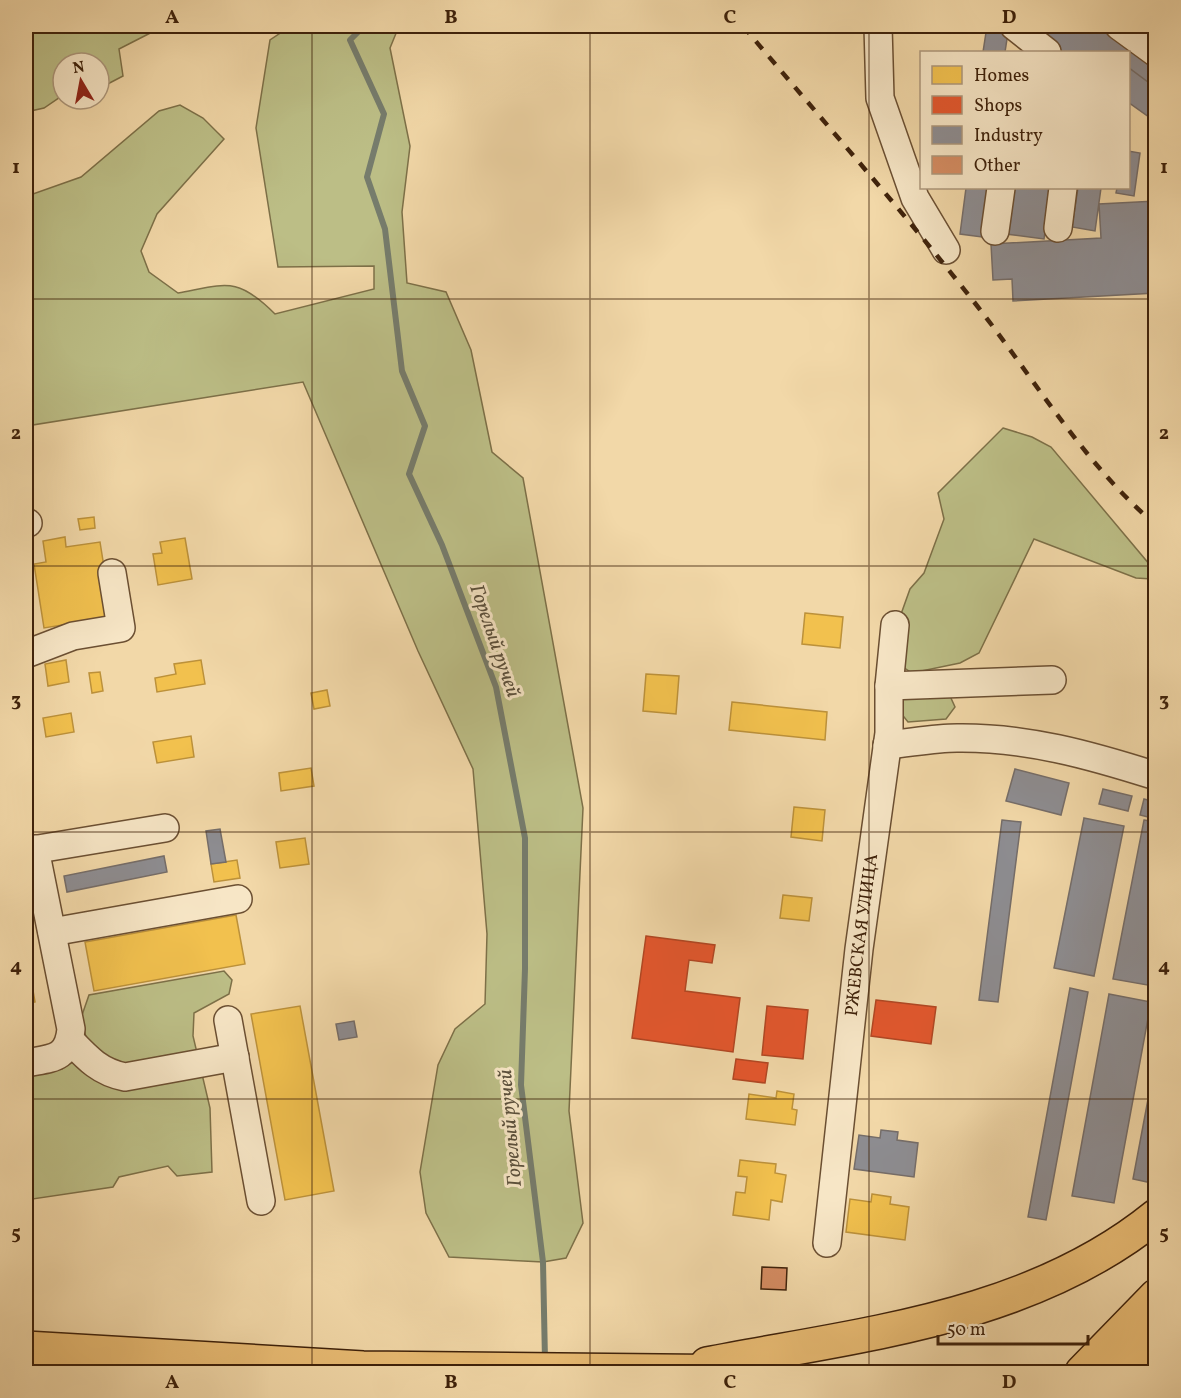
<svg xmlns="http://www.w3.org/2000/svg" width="1181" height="1398" viewBox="0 0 1181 1398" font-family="Vollkorn,serif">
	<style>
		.green { fill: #bcbe86; stroke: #7d7048; stroke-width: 1.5 }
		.homes { fill: #f2c14e; stroke: #bc913a; stroke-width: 1.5 }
		.shops { fill: #e4572e; stroke: #b24723; stroke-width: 1.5 }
		.industry { fill: #8d8d92; stroke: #756d69; stroke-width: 1.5 }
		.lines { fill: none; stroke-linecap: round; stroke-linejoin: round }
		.stream { stroke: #767c6c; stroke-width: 6 }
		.building { fill: #d58c62; stroke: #3e210a; stroke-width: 1.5 }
		.minor-casing { stroke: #6b4f32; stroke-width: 30 }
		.major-casing { stroke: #3e210a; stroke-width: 36 }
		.highway-casing { stroke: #3e210a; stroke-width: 36 }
		.minor { stroke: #f7e6c6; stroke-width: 27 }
		.major { stroke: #e9bc74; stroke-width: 33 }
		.highway { stroke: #e9bc74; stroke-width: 33 }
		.rail { stroke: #3e210a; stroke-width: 4.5; stroke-dasharray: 10 10; stroke-linecap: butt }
		.grid { fill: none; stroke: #3e210a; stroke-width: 1.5; stroke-opacity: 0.55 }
		.labels { text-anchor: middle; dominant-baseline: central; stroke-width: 6; stroke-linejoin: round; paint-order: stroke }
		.street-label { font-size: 18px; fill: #3e210a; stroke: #f7e6c6 }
		.water-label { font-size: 20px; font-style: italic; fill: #5a4f3b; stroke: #f7e6c6 }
		.neatline { fill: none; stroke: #3e210a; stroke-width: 2 }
		.grid-label { font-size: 20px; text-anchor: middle; font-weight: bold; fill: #3e210a }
	</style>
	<rect width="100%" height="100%" fill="#f2d8a8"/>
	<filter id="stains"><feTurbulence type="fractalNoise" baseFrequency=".00333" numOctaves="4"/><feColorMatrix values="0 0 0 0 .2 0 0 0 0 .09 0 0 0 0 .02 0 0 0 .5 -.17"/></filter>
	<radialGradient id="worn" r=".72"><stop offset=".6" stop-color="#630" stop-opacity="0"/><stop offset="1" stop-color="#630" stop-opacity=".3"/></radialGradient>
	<!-- green -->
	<path class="green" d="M38 26H164L119 49 123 76 102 87H99V63H63V95L44 108 26 112V45Z
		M291 26H399L390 48 410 146 402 212 407 283 446 292 471 350 492 452 523 478 583 808 569 1111 583 1223 566 1258 543 1262 449 1257 426 1213 420 1172 438 1065 455 1029 485 1004 487 934 473 769 418 651 303 382 26 426V193L33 194 81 177 159 111 180 105 203 118 224 139 157 214 141 251 149 272 178 293C227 284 237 276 275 314L374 289V266L278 267 256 128 270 40Z
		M1003 428 1032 437 1051 447 1155 571 1152 579 1136 578 1034 539 979 653 960 663 912 673 900 665V617L910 589 924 573 944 519 938 493Z
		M950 696 955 707 946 719 908 722 900 712 899 698Z
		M224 971 232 980 229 994 194 1013 193 1036 210 1108 212 1172 177 1176 168 1166 119 1177 113 1187 26 1200V1072L54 1067 62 1069 78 1058 87 1041 81 1018 89 995Z"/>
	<!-- homes -->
	<path class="homes" d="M94 517 95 528 80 530 78 519Z
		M65 537 66 547 100 542 112 617 44 628 34 564 46 562 43 541Z
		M185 538 192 579 158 585 153 554 162 553 160 542Z
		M805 613 843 617 840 648 802 644Z
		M66 660 69 682 48 686 45 664Z
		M201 660 205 684 157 692 155 678 176 674 174 664Z
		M100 672 103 691 92 693 89 673Z
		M646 674 679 676 676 714 643 711Z
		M327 690 330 706 314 709 311 693Z
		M732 702 827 712 825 740 729 730Z
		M71 713 74 732 46 737 43 718Z
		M191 736 194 757 157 763 153 742Z
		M311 768 314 786 281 791 279 773Z
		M794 807 825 810 822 841 791 837Z
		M305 838 309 864 280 868 276 842Z
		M237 860 240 878 214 882 211 864Z
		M783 895 812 898 809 921 780 918Z
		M236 915 245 964 94 991 85 942Z
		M26 951 35 1002 26 1004Z
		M300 1006 334 1191 285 1200 251 1014Z
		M777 1091 794 1094 792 1109 797 1110 795 1125 746 1119 749 1094 776 1098Z
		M740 1160 776 1164 775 1173 786 1175 782 1202 771 1200 769 1220 733 1215 736 1192 745 1193 747 1177 738 1176Z
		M872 1194 891 1197 890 1204 909 1207 905 1240 846 1232 850 1199 871 1202Z"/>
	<!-- shops -->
	<path class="shops" d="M646 936 715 945 712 963 689 960 685 991 740 998 733 1052 632 1038Z
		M876 1000 936 1007 931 1044 871 1036Z
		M767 1006 808 1010 803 1059 762 1055Z
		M736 1059 768 1063 765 1083 733 1079Z"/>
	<!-- industry -->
	<path class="industry" d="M987 26H1009L1005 52H983Z
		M1027 26H1099L1156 68V88L1128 67V52H1063Z
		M1135 26H1156V41Z
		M1128 67 1156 88V122L1128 102Z
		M1128 151 1140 153 1134 196 1116 193 1117 188H1128Z
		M966 188H988L982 237 960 234Z
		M1012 188H1051L1044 239 1006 234Z
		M1078 188H1101L1095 231 1072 227Z
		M1156 201V293L1013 301 1012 279 993 280 991 244 1101 238 1099 204Z
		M1015 769 1069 783 1061 815 1006 801Z
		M1103 789 1132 796 1128 811 1099 804Z
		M1144 799 1156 802V819L1140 815Z
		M1084 818 1124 826 1094 976 1054 968Z
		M1002 820 1021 822 998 1002 979 1000Z
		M1144 820 1156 822V972L1153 986 1113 979Z
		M220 829 226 862 211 864 206 831Z
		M164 856 167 872 67 892 64 876Z
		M1070 988 1088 992 1046 1220 1028 1217Z
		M1109 994 1151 1002 1114 1203 1072 1196Z
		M354 1021 357 1037 339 1040 336 1024Z
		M1156 1057V1169L1152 1183 1133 1179Z
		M881 1130 898 1132 897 1140 918 1143 914 1177 854 1169 859 1135 880 1138Z"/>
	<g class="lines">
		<!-- stream -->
		<path class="stream" d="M364 26 350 40 384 114 367 177 385 229 402 371 425 426 409 474 442 545 496 687 525 838V969L521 1085 543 1262 545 1360"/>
	</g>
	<!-- building -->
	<path class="building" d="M762 1267 787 1268 786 1290 761 1289Z"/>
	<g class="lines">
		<!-- minor casing -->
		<g class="minor-casing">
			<g id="minor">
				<path d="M878 26 880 98 915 198 946 250"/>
				<path d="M1014 26 1047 52"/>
				<path d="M1119 26 1156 53"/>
				<path d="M1058 228 1063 188"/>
				<path d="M995 231 1001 188"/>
				<path d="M26 523H28"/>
				<path d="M26 654 73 636 121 628 112 573"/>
				<path d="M889 686 1052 680"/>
				<path d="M887 745C910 743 934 738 957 738 1026 737 1090 755 1156 776"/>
				<path d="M26 851 165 828"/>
				<path d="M52 932 238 899"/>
				<path d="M228 1020 261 1201"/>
				<path d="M70 1040C88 1059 100 1072 125 1077L235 1057"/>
				<path d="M26 1063C51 1058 68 1060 71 1029L35 849"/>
				<path id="s1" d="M827 1243 859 949 889 733V686L895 625"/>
			</g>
		</g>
		<!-- major casing -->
		<g class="major-casing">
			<path id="major" d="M707 1364C861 1334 1029 1319 1156 1216
				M1082 1372 1156 1296
				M1123 1372 1156 1337"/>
		</g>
		<!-- highway casing -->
		<g class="highway-casing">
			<path id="highway" d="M26 1348 363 1368 762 1372"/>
		</g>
		<!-- minor -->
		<use href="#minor" class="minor"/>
		<!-- major -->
		<use href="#major" class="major"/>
		<!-- highway -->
		<use href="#highway" class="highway"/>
		<!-- rail -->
		<path class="rail" d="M743 26C822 120 903 211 978 307 1035 380 1085 465 1156 525"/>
	</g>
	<!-- grid -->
	<path class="grid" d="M312 26V1372M590 26V1372M869 26V1372M26 299H1156M26 566H1156M26 832H1156M26 1099H1156"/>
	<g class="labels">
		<!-- street labels -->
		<g class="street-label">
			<text stroke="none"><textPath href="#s1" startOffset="310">РЖЕВСКАЯ УЛИЦА</textPath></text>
		</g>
		<!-- water labels -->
		<g class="water-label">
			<text transform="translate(494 641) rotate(71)">Горелый ручей</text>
			<text transform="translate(511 1128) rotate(-95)">Горелый ручей</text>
		</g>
	</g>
	<!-- margin -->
	<rect width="1181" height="1398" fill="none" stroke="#f2d8a8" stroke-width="66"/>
	<!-- legend -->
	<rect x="920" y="51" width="210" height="138" fill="#f7e6c6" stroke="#ad977b" stroke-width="1.5"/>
	<rect x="932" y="66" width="30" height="18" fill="#f2c14e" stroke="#ad977b" stroke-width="1.5"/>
	<text x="974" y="81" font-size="18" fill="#3e210a">Homes</text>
	<rect x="932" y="96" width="30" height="18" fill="#e4572e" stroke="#ad977b" stroke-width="1.5"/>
	<text x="974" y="111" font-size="18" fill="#3e210a">Shops</text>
	<rect x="932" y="126" width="30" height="18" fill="#8d8d92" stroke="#ad977b" stroke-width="1.5"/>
	<text x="974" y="141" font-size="18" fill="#3e210a">Industry</text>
	<rect x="932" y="156" width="30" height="18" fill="#d58c62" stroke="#ad977b" stroke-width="1.5"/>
	<text x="974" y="171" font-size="18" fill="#3e210a">Other</text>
	<!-- north arrow -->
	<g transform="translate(81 81) rotate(350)"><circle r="28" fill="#f7e6c6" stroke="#ad977b" stroke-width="1.5"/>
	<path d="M0-4.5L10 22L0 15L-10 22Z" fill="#8f2418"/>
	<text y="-9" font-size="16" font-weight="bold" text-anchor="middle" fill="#3e210a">N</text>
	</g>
	<!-- scale -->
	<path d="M938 1335v9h150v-9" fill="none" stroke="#3e210a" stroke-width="3"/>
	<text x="947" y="1335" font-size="18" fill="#3e210a" stroke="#f7e6c6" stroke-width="4.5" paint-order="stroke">50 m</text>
	<rect x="33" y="33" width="1115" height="1332" class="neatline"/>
	<g class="grid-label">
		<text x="172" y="23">A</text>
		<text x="451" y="23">B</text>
		<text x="730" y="23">C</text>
		<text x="1009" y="23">D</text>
		<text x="16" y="173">1</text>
		<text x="1164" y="173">1</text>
		<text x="16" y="439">2</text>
		<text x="1164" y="439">2</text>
		<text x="16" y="706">3</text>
		<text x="1164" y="706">3</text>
		<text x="16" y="972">4</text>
		<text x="1164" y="972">4</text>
		<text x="16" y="1239">5</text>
		<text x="1164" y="1239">5</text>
		<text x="172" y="1388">A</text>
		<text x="451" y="1388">B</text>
		<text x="730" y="1388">C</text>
		<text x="1009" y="1388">D</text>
	</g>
	<rect width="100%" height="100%" filter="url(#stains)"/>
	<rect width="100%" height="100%" fill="url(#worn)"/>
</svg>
